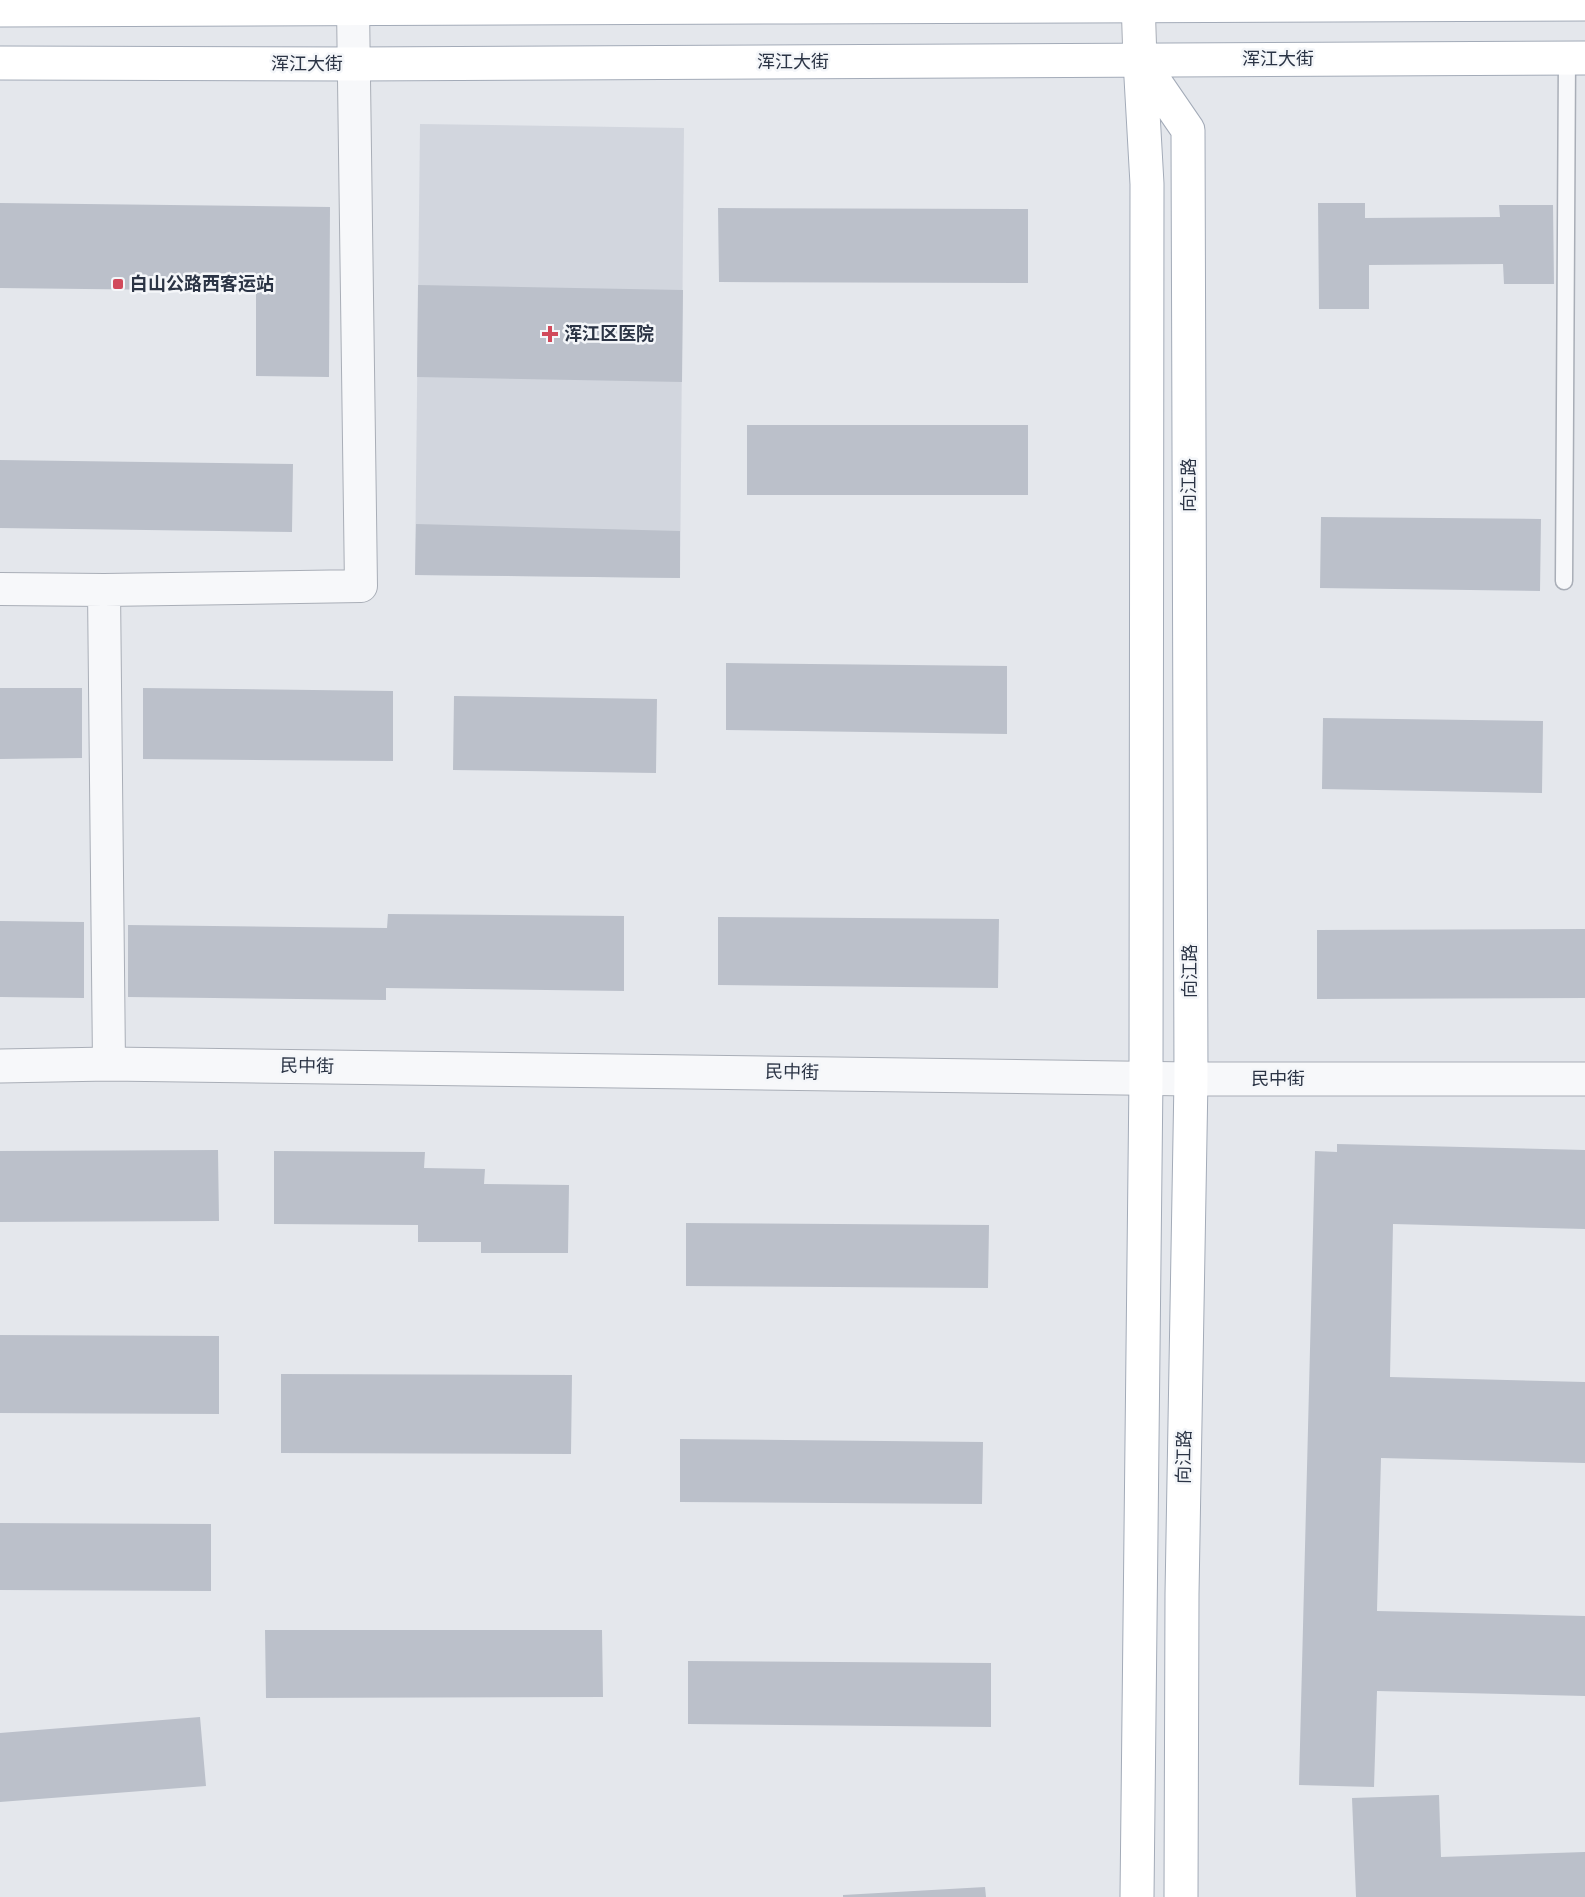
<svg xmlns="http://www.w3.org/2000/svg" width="1585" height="1897" viewBox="0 0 1585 1897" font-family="'Fira Sans','Noto Sans SC',sans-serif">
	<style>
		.built { fill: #d2d6de }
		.building { fill: #bbc0ca }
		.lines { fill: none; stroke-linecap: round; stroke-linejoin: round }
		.service-casing { stroke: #a9aeb7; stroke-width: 19 }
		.minor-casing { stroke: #a9aeb7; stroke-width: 34 }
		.tertiary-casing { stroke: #a9aeb7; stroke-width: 35 }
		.secondary-casing { stroke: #a9aeb7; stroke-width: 35 }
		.primary-casing { stroke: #a3abb8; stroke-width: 35 }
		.service { stroke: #f7f8fa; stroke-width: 16 }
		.minor { stroke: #f7f8fa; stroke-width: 32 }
		.tertiary { stroke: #f7f8fa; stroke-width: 33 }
		.secondary { stroke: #fff; stroke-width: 33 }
		.primary { stroke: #fff; stroke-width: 33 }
		.poi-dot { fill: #d1495b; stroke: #f4f6f9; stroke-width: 2 }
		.labels { text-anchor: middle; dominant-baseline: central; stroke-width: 5; stroke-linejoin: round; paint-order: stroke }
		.street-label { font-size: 18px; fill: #2b3445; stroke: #f4f6f9 }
		.poi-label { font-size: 18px; font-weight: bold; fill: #2b3445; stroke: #f4f6f9; text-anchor: start }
	</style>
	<rect width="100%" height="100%" fill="#e4e7ec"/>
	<!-- built -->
	<path class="built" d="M420 124 684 128 680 578 415 575Z"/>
	<!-- building -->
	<path class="building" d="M0 203 330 207 329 377 256 376V291L0 288Z
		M1318 203H1365V218L1500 217 1499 205H1553L1554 284H1504L1503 264 1369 265V309H1319Z
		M718 208 1028 209V283L719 282Z
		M418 285 683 290 682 382 417 377Z
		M747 425H1028V495H747Z
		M0 460 293 464 292 532 0 528Z
		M1321 517 1541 519 1540 591 1320 588Z
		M416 524 680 531V578L415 575Z
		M726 663 1007 666V734L726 730Z
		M0 688H82V758L0 759Z
		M143 688 393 691V761L143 759Z
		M454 696 657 699 656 773 453 770Z
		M1323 718 1543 721 1542 793 1322 789Z
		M388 914 624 916V991L386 988V1000L128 997V925L387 928Z
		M718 917 999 919 998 988 718 985Z
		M0 921 84 922V998L0 997Z
		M1585 929V998L1317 999V930Z
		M1337 1144 1585 1150V1229L1393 1224 1390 1377 1585 1382V1463L1381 1458 1377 1611 1585 1616V1696L1377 1691 1374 1787 1299 1785 1315 1151 1337 1152Z
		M218 1150 219 1221 0 1222V1151Z
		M274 1151 425 1152 424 1168 485 1169 484 1184 569 1185 568 1253H481V1242H418V1225L274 1224Z
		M686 1223 989 1225 988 1288 686 1286Z
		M0 1335 219 1336V1414L0 1413Z
		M281 1374 572 1375 571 1454 281 1453Z
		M680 1439 983 1442 982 1504 680 1502Z
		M0 1523 211 1524V1591L0 1590Z
		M265 1630H602L603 1697 266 1698Z
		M688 1661 991 1663V1727L688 1724Z
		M200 1717 206 1786 0 1802V1733Z
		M1439 1795 1441 1857 1585 1852V1897H1356L1352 1798Z
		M985 1887 986 1897H843V1895Z"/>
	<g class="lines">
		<!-- service casing -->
		<g class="service-casing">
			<path id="service" d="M1564 581 1567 58"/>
		</g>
		<!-- minor casing -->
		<g class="minor-casing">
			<path id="minor" d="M0 589 104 590 361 586 353 7
				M104 590 109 1064"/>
		</g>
		<!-- tertiary casing -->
		<g class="tertiary-casing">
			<path id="tertiary" d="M0 1066 109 1064 1191 1079H1585"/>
		</g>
		<!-- secondary casing -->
		<g class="secondary-casing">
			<path id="secondary" d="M1138 0 1140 60"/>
		</g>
		<!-- primary casing -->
		<g class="primary-casing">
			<path id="primary" d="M0 10C528 6 1057 8 1585 4
				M1140 60 1188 130 1191 1079 1182 1594 1181 1897
				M0 63 355 64 1585 58
				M1137 1897 1146 1077 1147 184 1140 60"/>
		</g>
		<!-- service -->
		<use href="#service" class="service"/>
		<!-- minor -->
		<use href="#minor" class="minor"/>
		<!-- tertiary -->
		<use href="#tertiary" class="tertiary"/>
		<!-- secondary -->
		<use href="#secondary" class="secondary"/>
		<!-- primary -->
		<use href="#primary" class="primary"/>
	</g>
	<!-- markers -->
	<g class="poi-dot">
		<rect x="112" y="278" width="12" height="12" rx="3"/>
		<path d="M547 325h6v6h6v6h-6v6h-6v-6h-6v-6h6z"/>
	</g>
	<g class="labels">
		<!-- street labels -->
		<g class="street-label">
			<text x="1278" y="59">浑江大街</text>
			<text x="793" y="62">浑江大街</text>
			<text x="307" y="64">浑江大街</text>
			<text transform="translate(1189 485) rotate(-90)">向江路</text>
			<text transform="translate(1190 971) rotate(-90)">向江路</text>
			<text transform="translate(307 1066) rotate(1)">民中街</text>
			<text transform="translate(792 1072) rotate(1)">民中街</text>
			<text x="1278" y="1079">民中街</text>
			<text transform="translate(1184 1457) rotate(-89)">向江路</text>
		</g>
		<!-- poi labels -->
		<g class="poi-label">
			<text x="130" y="284">白山公路西客运站</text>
			<text x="564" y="334">浑江区医院</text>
		</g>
	</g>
</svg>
